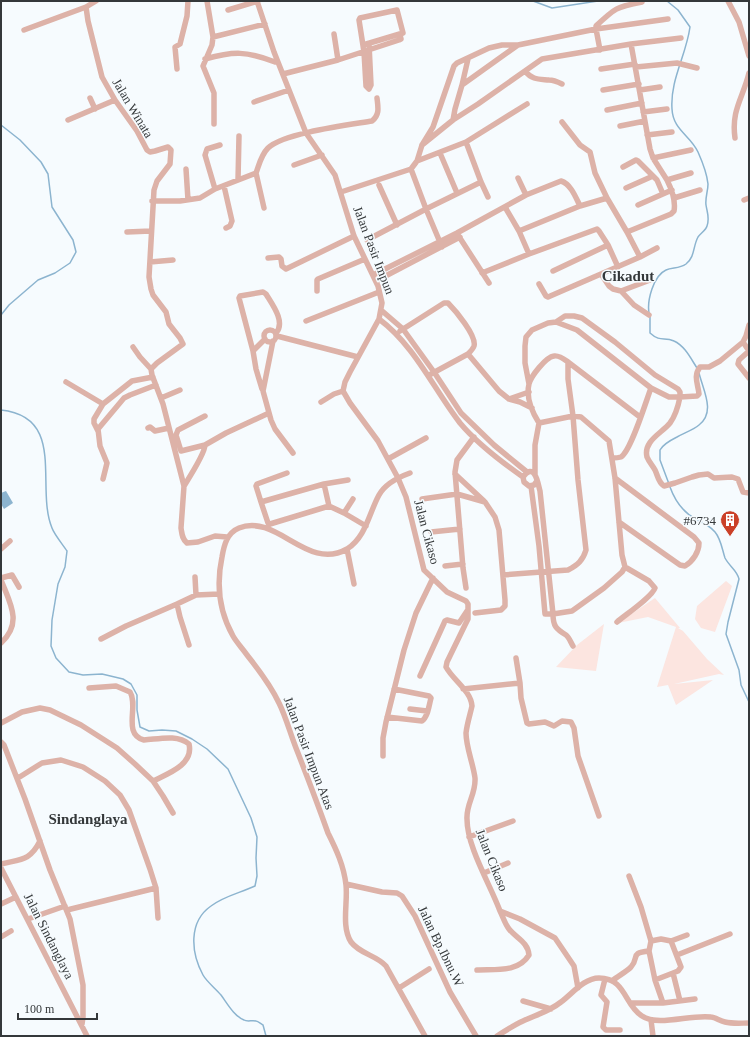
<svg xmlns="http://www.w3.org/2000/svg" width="750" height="1037" viewBox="0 0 750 1037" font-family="'Times New Roman',serif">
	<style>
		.green { fill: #fce5e0 }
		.water { fill: #8cb4cf }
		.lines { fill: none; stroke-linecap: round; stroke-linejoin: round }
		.stream { stroke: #8cb4cf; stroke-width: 1.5 }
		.minor { stroke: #ddb2a8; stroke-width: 5.5 }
		.labels { text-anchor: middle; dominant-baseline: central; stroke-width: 3; stroke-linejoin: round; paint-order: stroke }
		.street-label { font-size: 13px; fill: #34383a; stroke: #f6fbfe }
		.poi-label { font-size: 13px; fill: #34383a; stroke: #f6fbfe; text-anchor: end }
		.quarter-label { font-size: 15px; font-weight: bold; fill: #34383a; stroke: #f6fbfe }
	</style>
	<rect width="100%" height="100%" fill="#f6fbfe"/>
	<!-- green -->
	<path class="green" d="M726 581 732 586 715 632 701 628 695 619 697 606Z
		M655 598 680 628H678L683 631 707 659 724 675 719 674 674 684 713 680 676 705 668 685 657 687 676 627 648 617 618 623Z
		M604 624 596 671 556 667 577 645Z"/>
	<!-- water -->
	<path class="water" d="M6 491 13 503 4 509 1 504V493Z"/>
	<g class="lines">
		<!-- stream -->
		<path class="stream" d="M533 1 552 8 598 1
			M1 125 20 140 41 162 48 174 52 207 73 240 76 252 70 263 55 273 38 280 9 305 1 315
			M649 313C647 301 653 276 666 270 672 267 679 269 686 264 695 257 693 246 698 237 701 233 706 230 707 226 710 218 707 212 706 205 705 198 708 191 708 184 707 174 702 161 698 152 690 135 673 130 672 109 670 80 686 56 690 27L678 10 667 1
			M650 317V333C661 343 664 336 674 341 685 346 691 359 697 368
			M1 410C67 417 35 487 52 528 54 534 63 545 67 551L65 567 58 584 52 620 51 646 56 658 69 672 83 675 102 674 123 679 131 684 137 695V710L140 727 149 731 162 730 176 731 192 739 207 749 228 769 251 818 257 837 256 858 257 876 255 886C240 893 224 896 211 906 188 922 191 953 203 975 207 982 215 988 221 995 227 1003 234 1016 244 1020 247 1022 252 1020 256 1021 258 1021 261 1024 263 1025L266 1036
			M669 484 660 460V450C663 444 671 440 677 437 684 433 693 430 699 425 716 412 703 390 699 373
			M670 487C675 501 684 513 697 520 704 523 710 526 715 532 721 539 722 549 725 558 729 566 737 570 739 579L728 622 726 634 739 670 741 685 749 702"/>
		<!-- minor -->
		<path class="minor" d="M96 1 86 7 88 21 102 77 115 100 137 131 147 150 150 152 155 151 168 147 171 150 170 164 157 181 154 190 149 277 151 289 153 295 166 312 169 324 180 338 183 344 157 363 151 369 152 375 163 404 184 486 181 528C182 534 182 539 187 543L198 542 215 536 227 537
			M207 1 213 37 212 45 203 66 214 93V124
			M257 1 274 52 306 133 335 175 354 236 378 286 382 303 379 319 350 372 345 382 343 391 350 403 378 441 398 478 406 497 424 570 447 592 466 601 468 604V619L465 625 447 662 446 667C453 680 471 691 472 706 470 715 467 724 466 733 466 747 473 763 475 778 476 794 466 804 467 819 467 847 490 884 500 911L520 919 555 938 574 966 578 988
			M728 1 739 22 749 56
			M228 10 258 1
			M24 30 86 7
			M334 34 338 60
			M213 37 265 24
			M631 44 681 38
			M363 45 403 33 397 10 360 18 359 20 364 52 366 86 369 89 371 85 369 44
			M600 50 596 29 668 19
			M205 59C234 51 246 51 275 62L277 61
			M636 67 677 63 697 68
			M177 69 175 47 180 44 187 16 188 1
			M601 69 635 64
			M525 71C532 80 539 79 549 80 554 80 558 82 562 84
			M283 74 338 60 399 40 401 39 400 35
			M462 85 468 59
			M603 90 639 84
			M640 90 660 87
			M90 98 95 109
			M254 102 289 90
			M607 110 642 103
			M643 112 667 109
			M68 120 115 100
			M453 120 455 109 462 85 518 45 596 29V26C615 8 616 7 642 2
			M562 122 580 145 590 152 595 173 607 198
			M620 126 645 121
			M647 135 672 132
			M735 138C731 110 743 98 749 73
			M466 142 481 182 488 197
			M422 145 453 120 478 104 542 59 631 44 650 149 653 158 667 180 691 173
			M440 153 457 193
			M653 158 691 150
			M417 161 466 142 527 104
			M294 165 322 155
			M623 167 636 160 638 161 657 180 663 194
			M186 169 188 200
			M411 169 417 161 422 145 433 127 454 66 457 63 489 48 502 45H518
			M411 169 426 209 481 182
			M256 173 264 208
			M518 178 526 195
			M238 180 239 136
			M379 185 397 225
			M224 186 232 221 230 226 226 228
			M626 188 653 176
			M215 189 205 155 207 149 220 145
			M341 192 411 169
			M674 198 700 190
			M744 200 749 198
			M152 201H180L200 198 215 189 256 173C259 165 261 155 268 148 284 133 348 125 372 121 380 115 378 107 377 98
			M638 205 672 190
			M505 207 519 231 529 254 597 229 599 231 608 245 618 267
			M519 231 580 206 607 198 627 232 640 257 548 297 546 296 539 284
			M127 232 151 231
			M627 232 671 214 674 211C676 200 672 190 667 180
			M458 235 489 283
			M367 240 426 209 442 247
			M640 257 657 248
			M268 258 279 257 281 259 282 266 286 269 354 236
			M150 262 173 260
			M553 271 608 245
			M482 273 529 254
			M601 274 609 286 613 289 621 291 634 305 649 315
			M373 275 457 233 526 195 561 181C571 184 576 198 580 206
			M376 281 460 237
			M317 291V280L318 279 365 259
			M621 291 650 280
			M381 310 403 329 434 372 461 413 494 445 527 472
			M379 319C415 346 433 388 460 423 475 441 503 463 523 477
			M306 321 379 292
			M749 325 746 336 743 342 720 361 709 367H700C693 376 698 384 699 394L697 396 680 397C678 407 676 415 670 423 662 433 643 441 647 457 649 462 653 466 655 470 658 476 658 482 664 486L675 483 692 477 699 475 708 474 714 478 732 477 738 479 743 492 749 493
			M264 336a6 6 0 1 1 12 0a6 6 0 1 1-12 0Z
			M400 331 444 303H448C455 310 477 336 474 346 473 349 470 352 468 354
			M277 336 358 357
			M273 341 263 391 271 420 275 429 293 453
			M743 342 749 351 739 360 738 364 749 378
			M133 347 140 357 151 369
			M253 351 239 298 240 296 263 292 266 294C272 304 286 322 276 333
			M568 362V379L573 416 581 417 609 441 615 478 622 555 625 567 622 572 604 588 572 611 553 614C553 626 556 629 566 635 569 637 571 643 573 646
			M431 374 468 354 499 391 509 399 520 402 532 408
			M66 382 103 404
			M529 384 525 363V346L526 337 532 330 548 323 556 322 577 330 651 388 669 397H680V392L678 389 655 375 615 342 582 318 574 316H565L556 322
			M262 389 256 369 253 351 265 339
			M161 398 180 390
			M509 399 529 392
			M321 402 334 394 343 391
			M205 416 178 430 176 435 181 451 205 445 226 433 269 413
			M539 423C532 412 526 397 529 384 531 376 546 357 554 356 559 355 564 359 568 362L640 417
			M148 428 150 427 155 431 169 428
			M98 431 94 423V419L103 404 132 381 153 377
			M612 458C615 458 618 458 621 457 631 451 646 401 651 388
			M388 459 426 438
			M410 473C399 477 385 484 379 495 369 513 366 537 347 549 307 572 277 513 239 528 227 533 224 545 222 557 216 585 219 611 233 636 237 643 243 649 247 655 259 670 271 686 279 703 286 717 290 733 296 748 307 776 318 805 328 833 336 849 344 866 346 885 348 903 341 926 351 942 360 954 376 955 386 966L425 1036
			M455 474 484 501
			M615 478 694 537 699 543C699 552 693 561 685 566L680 565 619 522
			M103 479 107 463 100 446 98 429 124 398 130 395 156 385
			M324 484 348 480
			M184 486C189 478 205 453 205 445
			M531 486 539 546 545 614H553L540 491C538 484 535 461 523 477L524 482 529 486 534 485 537 481
			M422 499 457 494 485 502 495 517 499 530 505 600V606L501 610 475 613
			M261 502 256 486 257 484 287 473
			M329 506 270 524 268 523 261 502 324 484 329 506 344 513 366 526
			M344 513 353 499
			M431 532 460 529
			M1 549 10 541
			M347 549 354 584
			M445 566 463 564
			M503 575 568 570C578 565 583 560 586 550L578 480 573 416 539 423 535 445V474
			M195 577 196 595
			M1 578 12 575 19 587
			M1 580C10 603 23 623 1 643
			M466 588 463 568 455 472 457 460 474 437
			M617 622C625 615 652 597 655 588L649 581 625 567
			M101 639 126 626 177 604
			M189 645 180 617 177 604 196 595 219 594
			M516 658 520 683
			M420 676 445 621 447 620 459 623 467 611
			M89 688 116 686 130 692C139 706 122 734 144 740 159 739 177 734 189 744 194 765 167 774 153 781
			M463 689 520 683 521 698 527 723 529 724 545 722 554 726 562 721 571 722 574 728 578 756 599 816
			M410 709 427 711
			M387 717 422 721C428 717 429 705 431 698L429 696 394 689
			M1 723 22 712 40 708 50 710 81 725 117 748 135 764 153 781 163 796 173 813
			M1 742 4 745 25 799 50 870 70 919 83 985V1017L82 1024
			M383 756V738L386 722 404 650 416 613 433 578
			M18 778 42 763 61 760 83 767 105 781 120 795 129 810 150 869 156 888 158 918
			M469 837 513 821
			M1 864C21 859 30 861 40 841
			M1 868 87 1036
			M484 873 508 863
			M629 876 641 907 651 941 649 951 655 980 673 973 680 1001
			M346 884 382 892 397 893 402 896 415 916 450 992 476 1036
			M1 904 16 897
			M67 910 156 888
			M28 919 65 906
			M1 937 11 931
			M651 941 661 939 671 941 681 967 678 971 673 973
			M671 941 687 935
			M677 955 730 934
			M477 970C495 969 518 973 529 955 528 942 516 938 509 929 505 924 503 917 500 911
			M605 979 601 995 607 1002 603 1027 606 1030H620
			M655 980 663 1003
			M612 981C618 976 626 972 631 967 640 957 629 953 649 951
			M399 988 429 969
			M523 1001 551 1009
			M631 1003H663L695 999
			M651 1020 653 1036
			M497 1036C505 1031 514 1025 523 1021 536 1015 550 1011 561 1002 572 994 584 978 599 978 626 978 624 1005 642 1016 658 1027 691 1014 711 1017 715 1017 720 1021 725 1022 733 1024 741 1023 749 1023"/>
	</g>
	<!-- icons -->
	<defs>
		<g id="building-pin" transform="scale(1)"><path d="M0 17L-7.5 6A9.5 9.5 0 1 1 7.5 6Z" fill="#cb4028" stroke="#f6fbfe"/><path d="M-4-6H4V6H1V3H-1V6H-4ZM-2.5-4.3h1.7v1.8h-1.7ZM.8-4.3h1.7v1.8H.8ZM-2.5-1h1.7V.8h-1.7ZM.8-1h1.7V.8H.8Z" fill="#fff"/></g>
	</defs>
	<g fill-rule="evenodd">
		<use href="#building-pin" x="730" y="520"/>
	</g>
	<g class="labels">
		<!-- street labels -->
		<g class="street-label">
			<text transform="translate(133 108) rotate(59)">Jalan Winata</text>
			<text transform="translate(374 250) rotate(69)">Jalan Pasir Impun</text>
			<text transform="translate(427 532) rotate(75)">Jalan Cikaso</text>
			<text transform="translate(309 753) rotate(69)">Jalan Pasir Impun Atas</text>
			<text transform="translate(492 860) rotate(68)">Jalan Cikaso</text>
			<text transform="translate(49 936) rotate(63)">Jalan Sindanglaya</text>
			<text transform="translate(441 946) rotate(64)">Jalan Bp.Ibnu.W</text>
		</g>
		<!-- poi labels -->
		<g class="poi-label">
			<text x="716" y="520">#6734</text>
		</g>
		<!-- quarter labels -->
		<g class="quarter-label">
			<text x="628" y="276">Cikadut</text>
			<text x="88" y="819">Sindanglaya</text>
		</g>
	</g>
	<!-- border -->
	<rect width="750" height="1037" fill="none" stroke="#34383a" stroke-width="4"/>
	<!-- scale -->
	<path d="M18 1013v6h79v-6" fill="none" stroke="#34383a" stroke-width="2"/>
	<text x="24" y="1013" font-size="12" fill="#34383a" stroke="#f6fbfe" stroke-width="3" paint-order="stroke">100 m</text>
</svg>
